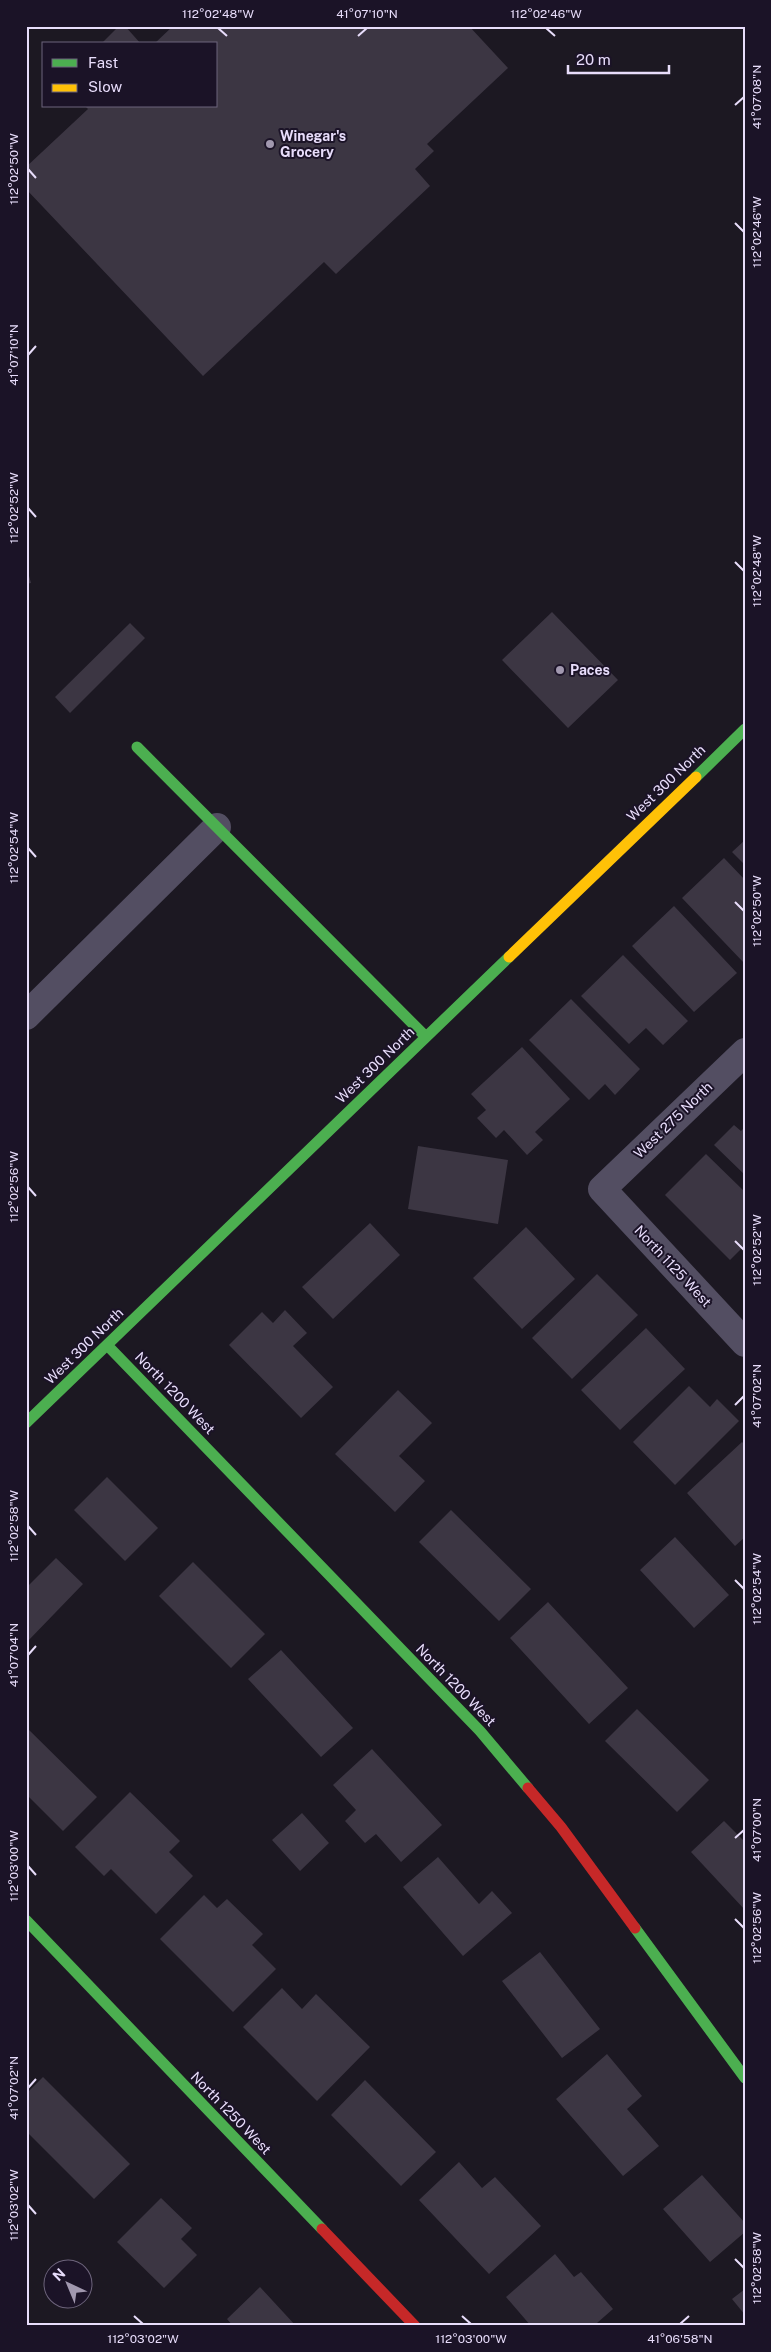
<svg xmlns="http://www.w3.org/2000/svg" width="771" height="2352" viewBox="0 0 771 2352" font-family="'Public Sans',sans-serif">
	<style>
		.building { fill: #3c3643 }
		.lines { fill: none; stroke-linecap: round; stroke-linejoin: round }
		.street { stroke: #534e62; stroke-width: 28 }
		.fast { stroke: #4caf50; stroke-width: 11 }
		.slow { stroke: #ffc107; stroke-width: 11 }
		.jam { stroke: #c62828; stroke-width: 11 }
		.ticks { fill: none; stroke: #e8ddfb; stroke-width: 2 }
		.poi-dot { fill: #a198af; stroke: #1b1327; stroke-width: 2 }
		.labels { text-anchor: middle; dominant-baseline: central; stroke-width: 4; stroke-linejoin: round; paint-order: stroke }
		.poi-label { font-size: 14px; font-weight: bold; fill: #e8ddfb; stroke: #1b1327; text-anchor: start }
		.street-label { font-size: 14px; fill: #e8ddfb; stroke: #1b1327 }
		.neatline { fill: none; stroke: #e8ddfb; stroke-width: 2 }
		.ticks-label { font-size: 12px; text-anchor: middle; fill: #e8ddfb }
	</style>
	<rect width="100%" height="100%" fill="#1c1822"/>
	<!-- building -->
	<path class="building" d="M119 26H125L141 44H101Z
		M173 26H469L508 68 427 144 434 151 415 169 430 186 336 274 324 262 203 376 26 189V167L88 109 85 106H216V44H154Z
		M26 565 31 583 26 584Z
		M552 612 618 680 568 728 502 660Z
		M130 623 145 638 70 713 55 697Z
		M745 840V865L732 852Z
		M724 858 745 880 744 963 682 898Z
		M674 906 737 973 694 1012 632 946Z
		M623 955 688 1021 663 1045 646 1028 629 1044 581 996Z
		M571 999 640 1069 615 1095 605 1084 589 1100 529 1040Z
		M522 1047 570 1099 535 1132 543 1140 527 1155 504 1130 496 1138 477 1118 486 1110 471 1094Z
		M734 1125 741 1131 745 1127V1175L714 1145Z
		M418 1146 508 1160 498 1224 408 1209Z
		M706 1154 745 1192V1245L730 1260 665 1195Z
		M370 1223 400 1255 333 1319 302 1287Z
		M526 1227 575 1279 522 1329 473 1278Z
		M597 1274 638 1315 572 1379 532 1338Z
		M285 1310 307 1333 293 1346 333 1387 301 1418 229 1345 262 1312 273 1323Z
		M646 1328 685 1369 620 1430 581 1390Z
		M689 1386 710 1407 717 1399 739 1421 675 1485 633 1442Z
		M398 1390 432 1423 399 1456 425 1481 395 1512 335 1454Z
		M742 1442 745 1445V1537L735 1546 687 1493Z
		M107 1477 158 1528 125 1561 74 1510Z
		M451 1510 531 1589 499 1621 419 1542Z
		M675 1537 729 1595 694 1628 640 1570Z
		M56 1558 83 1584 26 1643V1588Z
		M193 1562 265 1634 231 1668 159 1596Z
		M548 1602 628 1688 589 1724 510 1638Z
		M281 1650 353 1728 321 1757 248 1679Z
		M637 1709 709 1780 677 1812 605 1741Z
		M26 1727 97 1797 63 1831 26 1794Z
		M372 1749 442 1825 401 1862 376 1834 365 1843 345 1821 356 1810 333 1785Z
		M130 1792 180 1841 169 1852 193 1876 156 1914 111 1869 104 1876 75 1847Z
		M302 1813 329 1843 300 1871 272 1840Z
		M724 1821 745 1842V1910L691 1852Z
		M438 1857 479 1904 492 1891 512 1913 463 1956 403 1887Z
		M204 1895 217 1908 227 1899 263 1934 252 1945 276 1969 233 2012 160 1939Z
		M540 1952 600 2029 562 2058 502 1981Z
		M282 1988 302 2009 316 1994 370 2047 317 2101 243 2027Z
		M607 2054 642 2096 627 2109 659 2146 623 2176 556 2099Z
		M43 2077 130 2164 94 2199 26 2131V2094Z
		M365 2080 436 2152 401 2186 331 2115Z
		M459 2162 482 2188 495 2177 541 2226 489 2274 419 2200Z
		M702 2175 745 2223V2232L710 2262 663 2209Z
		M161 2198 192 2228 181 2239 197 2255 164 2288 117 2242Z
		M555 2254 574 2277 581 2272 613 2309 597 2323 599 2326H531L506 2297Z
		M260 2287 296 2326H233L227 2319Z
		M745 2289V2315L732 2299Z"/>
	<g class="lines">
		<!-- street -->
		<path class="street" d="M26 1016 217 827
			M745 1052 602 1189 745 1343"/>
		<!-- fast -->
		<path class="fast" d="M137 747 426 1037
			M696 777 745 729
			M107 1345 480 1731 528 1788
			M26 1423 509 957
			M26 1920 322 2229
			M635 1928 745 2078"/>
		<!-- slow -->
		<path class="slow" d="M509 957 696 777"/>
		<!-- jam -->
		<path class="jam" d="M528 1788 561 1827 635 1928
			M322 2229 415 2326"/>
	</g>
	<!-- ticks -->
	<path class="ticks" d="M218 28 227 36M546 28 555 36M358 36 367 28M735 105 744 97M28 169 36 178M735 223 744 232M28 355 36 346M28 508 36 517M735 562 744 571M28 848 36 857M735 902 744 911M28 1187 36 1196M735 1241 744 1250M735 1405 744 1396M28 1526 36 1535M735 1580 744 1589M28 1655 36 1646M735 1838 744 1830M28 1866 36 1875M735 1919 744 1928M28 2088 36 2079M28 2205 36 2214M735 2259 744 2268M134 2316 143 2324M462 2316 471 2324M680 2324 689 2316"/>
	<!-- markers -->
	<g class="poi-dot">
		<circle cx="270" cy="144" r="5"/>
		<circle cx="560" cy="670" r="5"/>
	</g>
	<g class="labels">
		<!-- poi labels -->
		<g class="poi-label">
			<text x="280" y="136">Winegar's<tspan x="280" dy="16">Grocery</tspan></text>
			<text x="570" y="670">Paces</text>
		</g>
		<!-- street labels -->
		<g class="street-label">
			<text transform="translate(666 783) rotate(-44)">West 300 North</text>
			<text transform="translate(375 1065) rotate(-44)">West 300 North</text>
			<text transform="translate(673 1120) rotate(-44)">West 275 North</text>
			<text transform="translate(673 1266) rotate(47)">North 1125 West</text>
			<text transform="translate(84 1346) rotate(-44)">West 300 North</text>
			<text transform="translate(175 1393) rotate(46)">North 1200 West</text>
			<text transform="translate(456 1685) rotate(46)">North 1200 West</text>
			<text transform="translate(231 2113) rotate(46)">North 1250 West</text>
		</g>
	</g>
	<!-- border -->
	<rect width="771" height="2352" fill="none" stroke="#1b1327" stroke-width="55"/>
	<!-- legend -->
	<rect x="42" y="42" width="175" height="65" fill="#1b1327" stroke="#6d647c"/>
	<rect x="52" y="59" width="25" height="8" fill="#4caf50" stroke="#6d647c"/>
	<text x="88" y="68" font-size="15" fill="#e8ddfb">Fast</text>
	<rect x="52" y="84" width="25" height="8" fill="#ffc107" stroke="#6d647c"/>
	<text x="88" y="92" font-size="15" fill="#e8ddfb">Slow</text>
	<!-- north arrow -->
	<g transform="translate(68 2284) rotate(316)"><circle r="24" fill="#1b1327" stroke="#6d647c"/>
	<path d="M0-4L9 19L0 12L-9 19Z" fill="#a198af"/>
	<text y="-8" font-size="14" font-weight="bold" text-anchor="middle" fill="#e8ddfb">N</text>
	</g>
	<!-- scale -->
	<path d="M568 65v8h101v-8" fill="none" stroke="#e8ddfb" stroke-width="2.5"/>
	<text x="576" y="65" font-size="15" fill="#e8ddfb" stroke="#1b1327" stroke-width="4" paint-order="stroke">20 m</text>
	<rect x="28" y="28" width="716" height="2296" class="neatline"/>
	<g class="ticks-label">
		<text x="218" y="18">112°02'48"W</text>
		<text x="367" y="18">41°07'10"N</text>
		<text x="546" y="18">112°02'46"W</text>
		<text transform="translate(757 97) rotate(-90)" y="4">41°07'08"N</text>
		<text transform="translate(14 169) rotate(-90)" y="4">112°02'50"W</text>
		<text transform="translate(757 232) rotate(-90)" y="4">112°02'46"W</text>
		<text transform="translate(14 355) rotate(-90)" y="4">41°07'10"N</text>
		<text transform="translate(14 508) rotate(-90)" y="4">112°02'52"W</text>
		<text transform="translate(757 571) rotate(-90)" y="4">112°02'48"W</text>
		<text transform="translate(14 848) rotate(-90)" y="4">112°02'54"W</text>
		<text transform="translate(757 911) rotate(-90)" y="4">112°02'50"W</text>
		<text transform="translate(14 1187) rotate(-90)" y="4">112°02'56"W</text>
		<text transform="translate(757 1250) rotate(-90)" y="4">112°02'52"W</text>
		<text transform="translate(757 1396) rotate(-90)" y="4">41°07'02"N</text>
		<text transform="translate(14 1526) rotate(-90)" y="4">112°02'58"W</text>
		<text transform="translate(757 1589) rotate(-90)" y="4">112°02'54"W</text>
		<text transform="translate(14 1655) rotate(-90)" y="4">41°07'04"N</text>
		<text transform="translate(757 1830) rotate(-90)" y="4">41°07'00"N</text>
		<text transform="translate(14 1866) rotate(-90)" y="4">112°03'00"W</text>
		<text transform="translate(757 1928) rotate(-90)" y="4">112°02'56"W</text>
		<text transform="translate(14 2088) rotate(-90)" y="4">41°07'02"N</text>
		<text transform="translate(14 2205) rotate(-90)" y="4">112°03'02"W</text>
		<text transform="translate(757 2268) rotate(-90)" y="4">112°02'58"W</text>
		<text x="143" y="2343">112°03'02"W</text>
		<text x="471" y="2343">112°03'00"W</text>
		<text x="680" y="2343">41°06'58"N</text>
	</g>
</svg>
